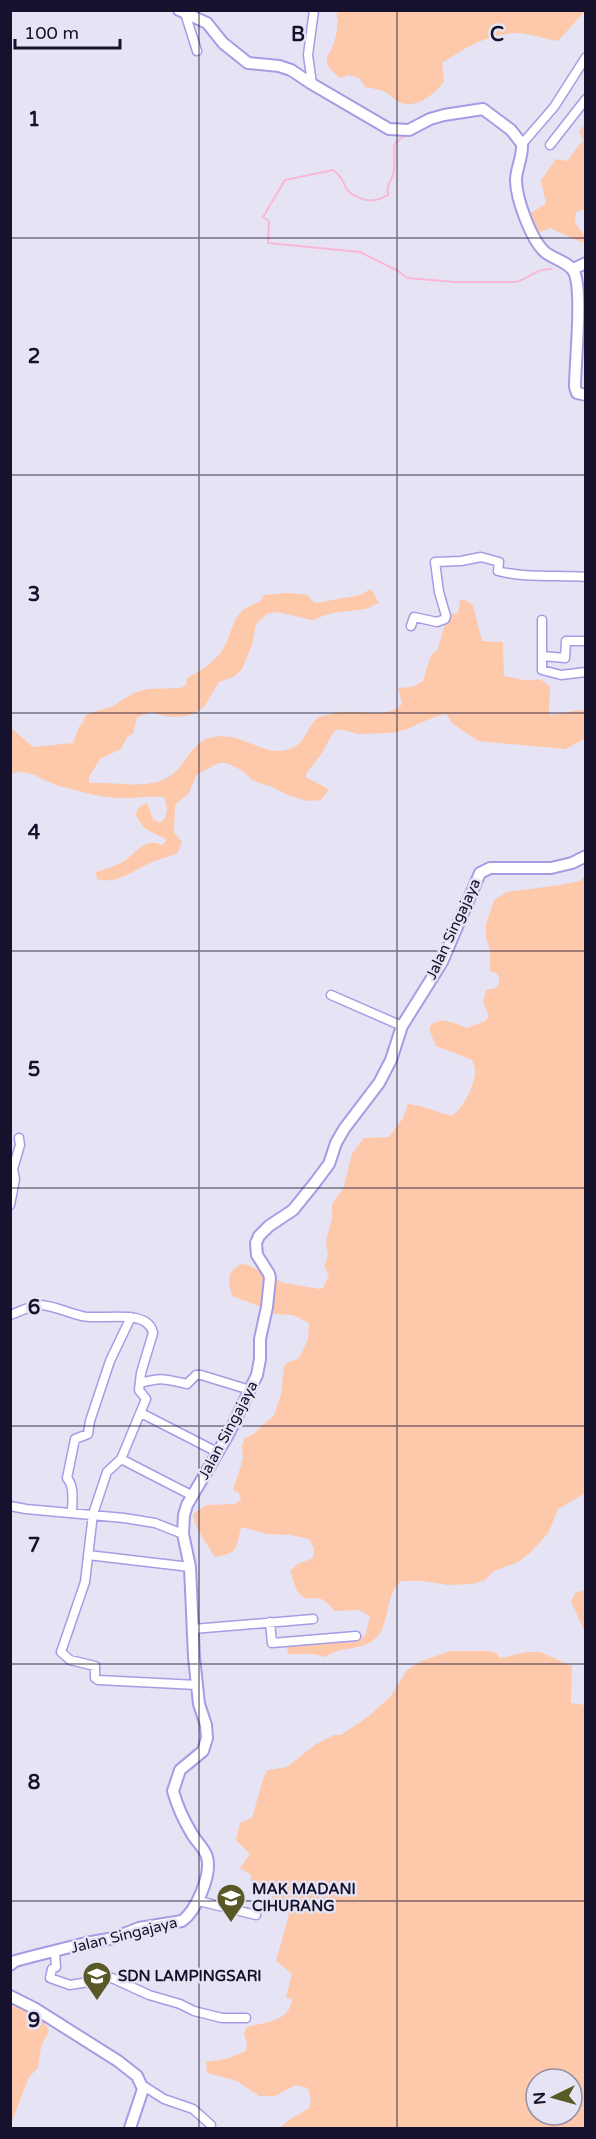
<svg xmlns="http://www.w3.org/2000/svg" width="596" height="2139" viewBox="0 0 596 2139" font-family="'Varela Round',sans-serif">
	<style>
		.green { fill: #fec8aa; fill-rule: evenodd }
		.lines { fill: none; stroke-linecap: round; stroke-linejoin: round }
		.stream { stroke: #fab8d7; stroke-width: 2 }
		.minor-casing { stroke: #a69ce5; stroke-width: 11 }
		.tertiary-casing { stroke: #a69ce5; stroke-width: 14 }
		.minor { stroke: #fff; stroke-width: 8 }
		.tertiary { stroke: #fff; stroke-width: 10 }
		.grid { fill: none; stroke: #16112c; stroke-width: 1.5; stroke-opacity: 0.55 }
		.labels { text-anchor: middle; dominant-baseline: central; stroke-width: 5; stroke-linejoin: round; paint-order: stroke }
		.street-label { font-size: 15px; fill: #16112c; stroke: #e6e4f4 }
		.poi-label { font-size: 15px; font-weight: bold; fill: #16112c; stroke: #e6e4f4; text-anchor: start }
		.grid-label { font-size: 20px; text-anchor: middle; font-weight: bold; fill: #16112c; stroke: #e6e4f4; stroke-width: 5; stroke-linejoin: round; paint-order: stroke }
	</style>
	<rect width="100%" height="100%" fill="#e6e4f4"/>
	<!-- green -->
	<path class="green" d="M339 10 585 11 558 41C544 39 529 33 516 33 488 34 464 48 442 63L444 82C434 94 417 110 399 102 394 99 389 93 383 91 378 89 371 88 365 87L359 78 349 75 340 78C317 59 330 59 335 39 337 33 337 26 338 19L336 16Z
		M585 123V209L576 212 575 223 585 236 583 243 550 228 538 233 528 214 546 204 541 180 556 159 567 161 583 140 579 132Z
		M371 589 379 603 366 609 332 613 312 620 277 612 267 614 256 624 252 645 242 669 235 676 219 682 204 707 195 713 186 716 169 717 151 712 137 717 133 734 127 737 121 749 100 759 89 777V783C115 781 152 792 174 773 186 763 192 743 209 738 244 728 267 764 296 746 306 739 309 725 318 717 326 715 334 713 342 712 360 710 389 719 402 704L398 688 412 687 423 681 431 655 437 651 448 615 458 613 460 600H465L473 605 482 641 502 642 503 643 504 676C510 677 517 679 524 680 538 682 535 674 550 686L549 715C562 714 573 710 585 710V739L565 749 478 741 452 723 446 714C429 717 414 728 396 732 392 733 362 734 358 734 349 732 344 729 335 730L320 756 306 774V777L309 779 327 788 328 791 321 800 308 801 290 796 272 787 252 780 243 771 226 763H219L197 774 189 793 175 805 174 832 182 842 177 854C168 857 158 859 150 863 132 871 116 885 97 879L96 872C105 869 115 867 124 861 137 852 145 837 162 845L167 840 144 828 136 816C136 809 140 805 147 803L153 819 160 823 165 818 167 809 164 797C150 795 137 799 122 798 100 798 80 791 59 786 43 781 27 767 11 774V728L33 747 73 743 80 725 83 723 84 717 88 714 113 706 132 694 147 689 180 688 186 685 187 678C199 672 213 663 221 652 231 639 231 620 243 610 249 605 255 604 261 601L264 595 288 593 308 595 311 600 316 603 360 595Z
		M585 875V1493L558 1509 549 1532 531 1552 518 1562 494 1571 485 1580 472 1584 448 1585 423 1581H401C385 1594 390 1624 377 1637 363 1652 341 1645 325 1657L314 1654H288L287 1648 292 1644 342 1640 365 1636 370 1616 359 1610 335 1611C325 1599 321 1596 305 1599L297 1591 290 1571 298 1564 313 1558 314 1548 309 1539 290 1535 267 1534 241 1527C236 1548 239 1553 215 1557L198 1530 194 1521 193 1514 207 1505 235 1504 241 1500 239 1493 233 1490 243 1459 242 1446 244 1439C259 1433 261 1424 274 1416L281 1394 284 1366 287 1363 299 1358 308 1339 309 1323 293 1315 274 1314 269 1310 232 1296C228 1281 226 1272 241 1264L248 1265 284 1283 320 1289 323 1288 329 1275 324 1266 328 1256 326 1241 332 1218V1204L343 1189 352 1154 364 1138 389 1137 403 1118 408 1104 420 1106 451 1116C463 1110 476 1083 475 1070 475 1066 473 1063 472 1060L436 1046 430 1032V1026C442 1015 454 1024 467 1028L485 1021 489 1016 483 1002 486 990 496 988 499 983V977L496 973 490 971V950L486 938V924L494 900 507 892 560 885 580 881Z
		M585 1590H586L585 1632 571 1602 575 1593Z
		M450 1651H490L496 1653 500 1658 527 1652H540L572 1666 571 1703 585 1705V2128H280L289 2120 309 2108 311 2101 308 2088 296 2085 275 2096H259L237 2081 207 2073 206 2062 226 2059 246 2051 247 2045 244 2033 247 2027C265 2022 289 2022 292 2000L286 1997 292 1974 276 1961 289 1914 272 1903 273 1890 251 1885V1875L240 1868 250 1854 236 1840 240 1823 252 1818 264 1776 268 1770 287 1767 316 1744 334 1735H341L369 1716 391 1696 407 1670 419 1662ZM536 2079H572V2115H536Z
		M16 2004 42 2019 49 2030 41 2047 38 2068 29 2077 11 2124 10 2008Z"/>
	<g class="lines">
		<!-- stream -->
		<path class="stream" d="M408 135 401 138 394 145C395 154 394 162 394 171 393 182 386 180 388 195 384 197 379 200 374 200 367 202 351 196 347 189 341 179 343 178 333 170L285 180 263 217 269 221 268 243 360 252 398 271 407 278 455 282H516C530 278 537 268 552 269"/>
		<!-- minor casing -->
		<g class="minor-casing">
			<path id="minor" d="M184 10 197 51
				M312 84 308 55 314 10
				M522 144 554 107 586 57
				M550 145 586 99
				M542 620V670L561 675 586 672
				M411 626 414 617 437 622 445 619 446 616 439 592 435 562 461 561 481 557 499 562 498 571C524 578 558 575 586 577
				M542 656 565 658 566 641H586
				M331 995 402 1026
				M10 1205 15 1179 13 1169 20 1145 19 1138
				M10 1315C19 1312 32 1305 41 1305 55 1306 68 1313 82 1316 99 1321 148 1307 153 1333L141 1373 139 1390 146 1399 121 1459 107 1472 93 1514 85 1582 61 1652 70 1660 95 1666V1678L98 1680 197 1685
				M140 1383C163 1377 164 1379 187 1384L196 1375H201L250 1390
				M141 1413 217 1452
				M121 1459 193 1496
				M10 1506 26 1509 124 1518 155 1523 183 1534
				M72 1513C72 1502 75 1487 67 1478L75 1439 88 1434 90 1421 110 1361 131 1317
				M88 1555 190 1567
				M270 1622 272 1643 356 1636
				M193 1629 313 1619
				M199 1901 256 1915
				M55 1952 56 1967 52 1969 50 1978 70 1985 112 1978 149 1995 180 2004 194 2011 222 2018H246
				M142 2085 164 2099 193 2109 211 2125"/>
		</g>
		<!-- tertiary casing -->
		<g class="tertiary-casing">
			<path id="tertiary" d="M179 10 207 23 223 43 248 63 279 66 291 70 312 84 389 129 409 130 430 119 444 115 483 109 511 130 522 144C523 157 516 168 516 180 516 198 531 240 545 252 553 259 569 262 574 272 583 290 575 363 575 387L577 393 586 395
				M573 269 586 263
				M10 1965 15 1961 34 1956 86 1943 114 1938 139 1928 182 1921C196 1911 212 1875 207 1857 205 1849 196 1841 192 1834 184 1821 177 1805 173 1791L180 1770 203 1751 207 1738 206 1725 199 1704 194 1657 190 1567 183 1534 184 1515 187 1505 229 1433 257 1375 260 1359V1339L267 1307 270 1278 269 1274 257 1255 256 1243 259 1236 269 1226 293 1210 314 1184 329 1164 336 1143 344 1129 379 1083 391 1060 402 1026 442 962 480 873 490 868H551L572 863 586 856
				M10 1996 34 2008 118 2061 137 2076 143 2089 130 2128"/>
		</g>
		<!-- minor -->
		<use href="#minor" class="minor"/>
		<!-- tertiary -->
		<use href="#tertiary" class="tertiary"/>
	</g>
	<!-- grid -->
	<path class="grid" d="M199 10V2128M397 10V2128M10 238H586M10 475H586M10 713H586M10 951H586M10 1188H586M10 1426H586M10 1664H586M10 1901H586"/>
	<!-- icons -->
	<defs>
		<g id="school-pin" transform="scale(1.5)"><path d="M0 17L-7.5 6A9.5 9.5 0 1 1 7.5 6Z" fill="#585926" stroke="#e6e4f4"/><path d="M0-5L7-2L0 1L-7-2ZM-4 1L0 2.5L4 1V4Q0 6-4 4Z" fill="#fff"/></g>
	</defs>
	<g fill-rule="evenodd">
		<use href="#school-pin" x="231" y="1898"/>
		<use href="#school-pin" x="97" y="1976"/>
	</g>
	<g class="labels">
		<!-- street labels -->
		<g class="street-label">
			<text transform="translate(453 929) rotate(-65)">Jalan Singajaya</text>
			<text transform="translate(228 1430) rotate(-62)">Jalan Singajaya</text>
			<text transform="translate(124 1935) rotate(-14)">Jalan Singajaya</text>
		</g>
		<!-- poi labels -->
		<g class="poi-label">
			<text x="252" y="1889">MAK MADANI<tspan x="252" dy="17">CIHURANG</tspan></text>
			<text x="118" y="1976">SDN LAMPINGSARI</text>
		</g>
	</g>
	<g class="grid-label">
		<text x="298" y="41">B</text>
		<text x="497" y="41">C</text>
		<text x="34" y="126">1</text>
		<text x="34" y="363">2</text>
		<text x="34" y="601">3</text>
		<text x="34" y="839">4</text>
		<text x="34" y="1076">5</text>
		<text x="34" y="1314">6</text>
		<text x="34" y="1552">7</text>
		<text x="34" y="1789">8</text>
		<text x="34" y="2027">9</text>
	</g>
	<!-- border -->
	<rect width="596" height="2139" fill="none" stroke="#16112c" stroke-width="24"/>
	<!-- north arrow -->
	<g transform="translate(554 2097) rotate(265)"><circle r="28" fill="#e6e4f4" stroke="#9390a4" stroke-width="1.5"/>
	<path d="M0-4.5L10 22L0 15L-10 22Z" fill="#585926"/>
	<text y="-9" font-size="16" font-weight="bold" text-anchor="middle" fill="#16112c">N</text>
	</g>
	<!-- scale -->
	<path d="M15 39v9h105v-9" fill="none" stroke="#16112c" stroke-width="3"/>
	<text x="24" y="39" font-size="18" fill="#16112c" stroke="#e6e4f4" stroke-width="4.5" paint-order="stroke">100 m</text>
</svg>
